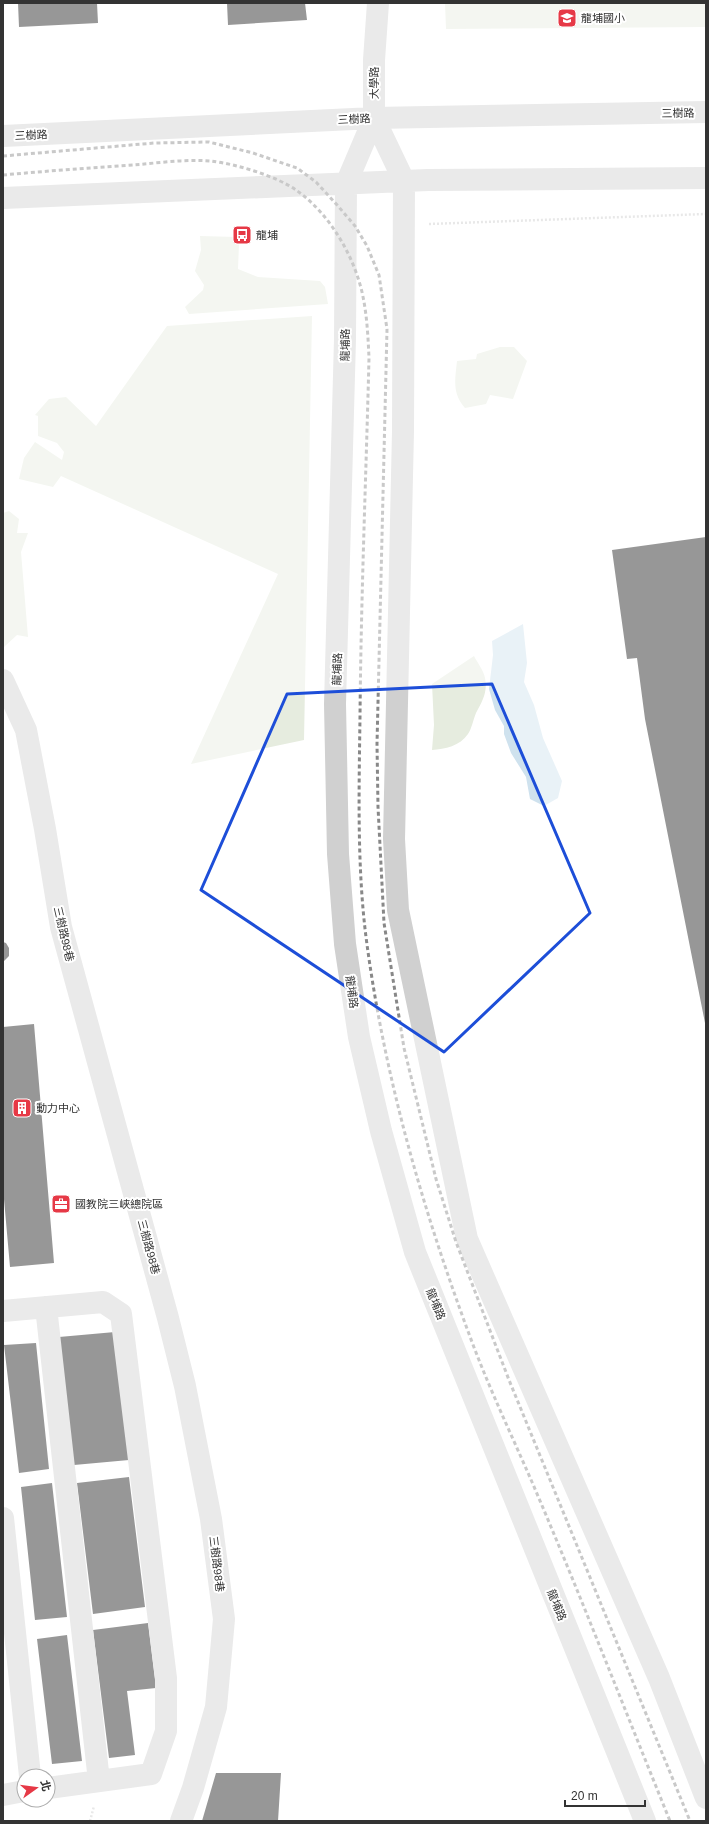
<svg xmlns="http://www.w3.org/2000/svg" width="709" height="1824" viewBox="0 0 709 1824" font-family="Arial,'Noto Sans TC',sans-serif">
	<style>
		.green { fill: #e6ecdf }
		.water { fill: #cfe2ee }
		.building { fill: #1a1a1a }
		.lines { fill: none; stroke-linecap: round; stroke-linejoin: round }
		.path { stroke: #cdcdcd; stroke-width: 2.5; stroke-dasharray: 2 2; stroke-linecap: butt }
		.minor { stroke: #d0d0d0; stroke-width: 22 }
		.rail { stroke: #888; stroke-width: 3; stroke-dasharray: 4 3; stroke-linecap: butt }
		.marked { fill: none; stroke: #1d4ed8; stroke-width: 3; stroke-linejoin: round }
		.labels { text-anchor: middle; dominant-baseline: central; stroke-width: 4; stroke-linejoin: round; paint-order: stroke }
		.poi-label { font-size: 11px; fill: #333; stroke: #fff; text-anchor: start }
		.street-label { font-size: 11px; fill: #333; stroke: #fff }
	</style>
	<rect width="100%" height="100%" fill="#fff"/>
	<!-- green -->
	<path class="green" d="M445 3H706V27L446 29Z
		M200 236 237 237 239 244 238 269 258 277 320 281 325 287 328 304 189 314 185 307 203 290 204 285 195 271 201 250Z
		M312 316 304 740 191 764 278 574 61 476 53 487 19 479 24 458 35 442 62 460 64 452 57 443 38 436V416L35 415 49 399 66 397 96 426 167 326Z
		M500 347H514L527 361 513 399 490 395 486 404 465 408C452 394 455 379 457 361L476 359 477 354Z
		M9 511 19 519 17 533H28L21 552 28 637 17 635 4 647 3 513Z
		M474 656C477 662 484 671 485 678 488 692 482 702 476 713 473 720 472 728 468 734 460 746 445 749 432 750L434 725 432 684Z"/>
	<!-- water -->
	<path class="water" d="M523 624 527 663 524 682 534 705 543 738 562 781 558 798 544 806 530 799 526 777 511 753 504 734V726L495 710 489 689 493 655 492 641Z"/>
	<!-- building -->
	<path class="building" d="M18 3H97L98 23 19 27Z
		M227 3H305L307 20 228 25Z
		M706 537V1023H705L645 719 637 658 627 659 612 550Z
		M3 942 6 943 9 948V956L3 962Z
		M34 1024 54 1263 10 1267 3 1188V1027Z
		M115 1332 129 1460 74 1465 59 1337Z
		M36 1343 49 1469 19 1473 4 1345Z
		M129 1477 145 1607 93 1614 77 1483Z
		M52 1483 67 1617 35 1620 21 1487Z
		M148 1623 156 1688 127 1691 135 1755 109 1758 93 1630Z
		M67 1635 82 1761 52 1764 37 1639Z
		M216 1773H281L278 1821H202Z"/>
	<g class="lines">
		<!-- path -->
		<path class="path" d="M429 224 706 214
			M90 1821 94 1806"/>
		<!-- minor -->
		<path class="minor" d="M378 3 374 60V118L404 181 403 431 394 839 398 910 467 1239 659 1678 706 1798
			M374 118 346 184 345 339 335 704 338 854 345 944 359 1037 381 1131 415 1252 645 1821
			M3 136 374 118 706 112
			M3 198 428 180 706 178
			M3 680 26 730 45 829 61 927 168 1318 185 1386 211 1519 224 1619 216 1707 193 1788 181 1821
			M46 1307 99 1781
			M3 1311 103 1302 121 1314 166 1678V1731L151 1774 48 1788
			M3 1518 30 1776
			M3 1795 24 1791"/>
		<!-- rail -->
		<path class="rail" d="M3 156 154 143 209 142 253 153 297 168 316 182 338 206 355 226 367 246 379 275 387 329 377 744 378 807 384 923 404 1048 436 1179 456 1242 509 1380 690 1821
			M3 175C46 171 89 168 133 165 158 163 185 159 211 161 236 164 276 176 296 190 329 213 353 254 362 292 367 314 368 336 369 358 366 478 361 597 360 717 359 790 357 865 366 937 384 1076 423 1211 472 1342 490 1390 512 1436 532 1482 580 1594 624 1708 670 1821"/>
	</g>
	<!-- marked area -->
	<path d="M0 0H709V1824H0ZM492 684 590 913 444 1052 201 890 287 694Z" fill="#fff" fill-opacity=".55" fill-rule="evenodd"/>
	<path class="marked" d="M492 684 590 913 444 1052 201 890 287 694Z"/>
	<!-- icons -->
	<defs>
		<g id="school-square" transform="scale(1)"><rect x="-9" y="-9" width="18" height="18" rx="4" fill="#e63946" stroke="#fff"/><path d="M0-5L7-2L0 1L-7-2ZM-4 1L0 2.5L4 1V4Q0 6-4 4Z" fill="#fff"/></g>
		<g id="bus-square" transform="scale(1)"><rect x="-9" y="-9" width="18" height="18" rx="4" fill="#e63946" stroke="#fff"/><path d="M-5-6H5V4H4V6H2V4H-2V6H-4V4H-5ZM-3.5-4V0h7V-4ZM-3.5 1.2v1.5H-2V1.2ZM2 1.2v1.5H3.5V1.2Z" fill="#fff"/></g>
		<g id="building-square" transform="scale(1)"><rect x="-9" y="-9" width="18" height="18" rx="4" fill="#e63946" stroke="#fff"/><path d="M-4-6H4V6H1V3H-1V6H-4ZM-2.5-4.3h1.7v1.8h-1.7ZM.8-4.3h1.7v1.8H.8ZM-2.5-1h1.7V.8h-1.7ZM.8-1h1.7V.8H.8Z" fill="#fff"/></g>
		<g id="office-square" transform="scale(1)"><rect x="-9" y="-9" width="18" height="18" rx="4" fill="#e63946" stroke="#fff"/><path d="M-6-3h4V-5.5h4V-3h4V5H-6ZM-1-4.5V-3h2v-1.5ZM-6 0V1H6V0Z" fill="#fff"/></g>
	</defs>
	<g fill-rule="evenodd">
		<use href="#school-square" x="567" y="18"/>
		<use href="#bus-square" x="242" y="235"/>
		<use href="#building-square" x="22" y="1108"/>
		<use href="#office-square" x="61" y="1204"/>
	</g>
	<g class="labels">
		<!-- poi labels -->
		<g class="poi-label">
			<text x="581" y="18">龍埔國小</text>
			<text x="256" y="235">龍埔</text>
			<text x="36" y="1108">動力中心</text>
			<text x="75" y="1204">國教院三峽總院區</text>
		</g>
		<!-- street labels -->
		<g class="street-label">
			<text transform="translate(374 83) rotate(-90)">大學路</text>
			<text transform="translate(678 113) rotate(-1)">三樹路</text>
			<text transform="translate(354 119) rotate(-3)">三樹路</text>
			<text transform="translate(31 135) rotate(-3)">三樹路</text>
			<text transform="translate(345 345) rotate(-89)">龍埔路</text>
			<text transform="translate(337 669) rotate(-88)">龍埔路</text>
			<text transform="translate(64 934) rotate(77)">三樹路98巷</text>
			<text transform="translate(352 992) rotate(82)">龍埔路</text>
			<text transform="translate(149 1247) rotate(75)">三樹路98巷</text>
			<text transform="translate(436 1304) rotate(68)">龍埔路</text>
			<text transform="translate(217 1564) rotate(83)">三樹路98巷</text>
			<text transform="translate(557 1605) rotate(68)">龍埔路</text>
		</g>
	</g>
	<!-- border -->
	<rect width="709" height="1824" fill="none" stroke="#333333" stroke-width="8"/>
	<!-- north arrow -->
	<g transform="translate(36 1788) rotate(76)"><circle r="19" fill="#ffffff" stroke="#adadad"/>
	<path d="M0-3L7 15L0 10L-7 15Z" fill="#e63946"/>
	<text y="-6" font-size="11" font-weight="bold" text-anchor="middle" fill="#333333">北</text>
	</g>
	<!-- scale -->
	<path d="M565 1800v6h80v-6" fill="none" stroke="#333333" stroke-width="2"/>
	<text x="571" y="1800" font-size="12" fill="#333333" stroke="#ffffff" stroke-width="3" paint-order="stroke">20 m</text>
</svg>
